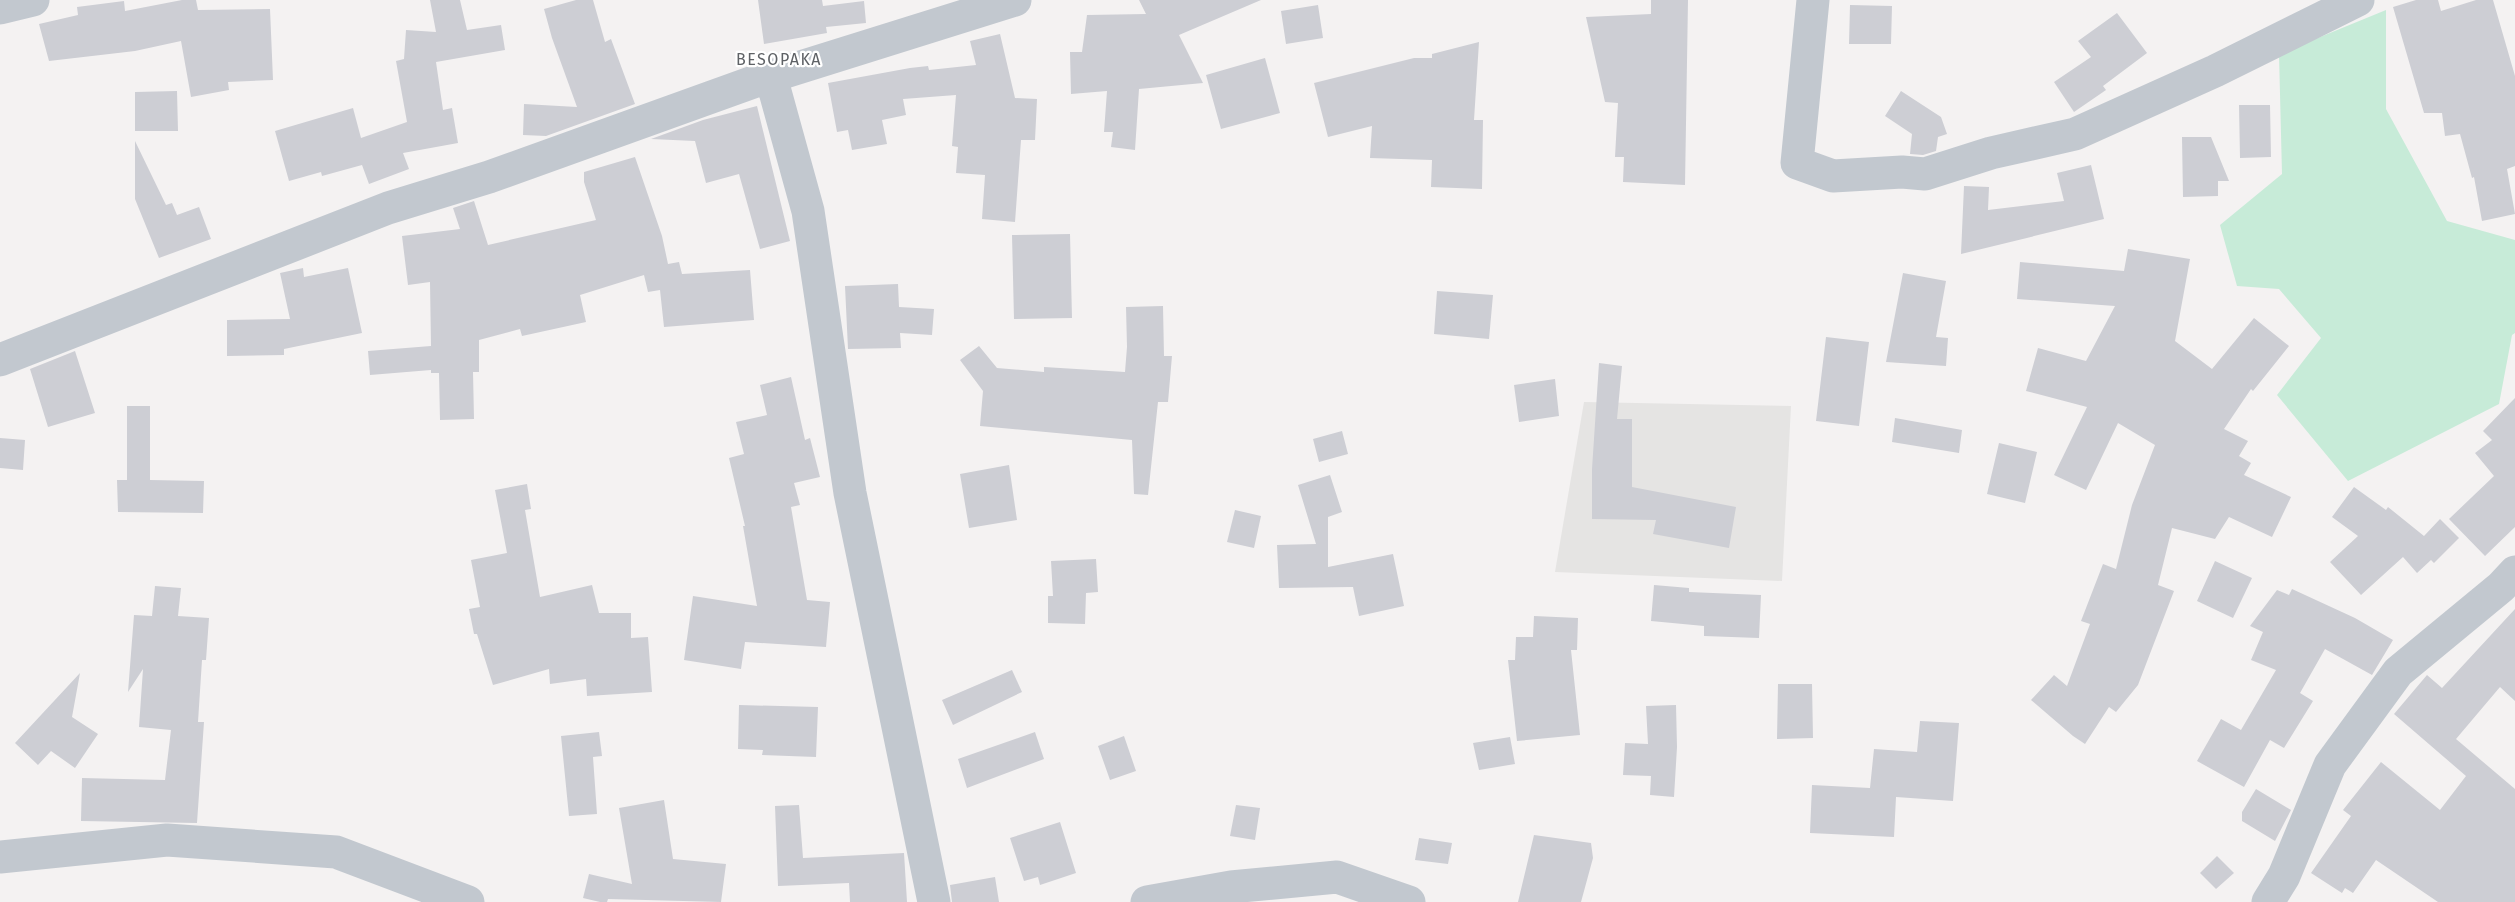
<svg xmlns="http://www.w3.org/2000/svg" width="2515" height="902" viewBox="0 0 2515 902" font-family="'Fira Sans',sans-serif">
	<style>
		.education { fill: #e5e4e3 }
		.green { fill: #c7ebd8 }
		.building { fill: #cdced4 }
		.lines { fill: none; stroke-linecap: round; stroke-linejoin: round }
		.minor { stroke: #c2c8cf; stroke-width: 33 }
		.labels { text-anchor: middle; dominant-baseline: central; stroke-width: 4.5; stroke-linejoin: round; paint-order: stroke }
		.neighbourhood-label { font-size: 16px; letter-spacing: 1.5px; fill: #5f6266; stroke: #fff }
	</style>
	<rect width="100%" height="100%" fill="#f4f2f2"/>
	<!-- education -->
	<path class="education" d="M1584 402 1791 406 1782 581 1555 572Z"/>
	<!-- green -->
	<path class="green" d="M2386 10V109L2447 221 2515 240V333L2512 335 2499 404 2348 481 2277 395 2321 338 2279 289 2237 286 2220 225 2282 174 2279 54Z"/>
	<!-- building -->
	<path class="building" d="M182 0H196L198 10 270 9 273 80 228 82 229 90 191 97 181 41 135 51 49 61 39 24 78 15 77 7 124 1 125 11Z
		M430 0H460L467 30 501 25 505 50 436 62 443 110 452 108 458 143 403 153 409 169 369 184 362 165 322 176 321 172 289 181 275 131 353 108 361 138 407 122 396 61 404 59 406 30 436 32Z
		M576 0H593L605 42 611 39 635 104 546 136 523 135 524 104 577 107 552 38 544 9Z
		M758 0H822L823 6 864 1 866 23 826 27 827 33 764 44Z
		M1139 0H1261L1179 35 1203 83 1139 89 1135 150 1111 147 1113 132H1104L1107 91 1071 94 1070 52H1082L1087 15 1146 14Z
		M1651 0H1688L1685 185 1623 182 1624 157H1615L1618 103 1605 102 1586 17 1651 14Z
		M2416 0H2438L2441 11 2476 0H2493L2515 76V166L2507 169 2515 214 2482 221 2474 177 2472 178 2460 134 2445 136 2442 113H2424L2393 7Z
		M1318 5 1323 38 1286 44 1281 11Z
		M1850 5 1892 6 1891 44H1849Z
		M2117 13 2147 53 2103 86 2106 90 2074 112 2054 82 2091 57 2078 41Z
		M1000 34 1015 98 1037 99 1035 140H1021L1015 222 982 219 985 175 956 173 958 147 952 146 956 95 903 99 906 115 882 120 887 144 852 150 848 130 837 132 828 83 910 68 928 66 929 70 976 65 970 41Z
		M1479 42 1474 120H1483L1482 189 1431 187 1432 160 1370 158 1372 126 1328 137 1314 83 1414 58H1432V54Z
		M1265 58 1280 113 1221 129 1206 75Z
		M177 91 178 131H135V92Z
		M1901 91 1941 117 1947 134 1938 137 1936 151 1923 155 1910 154 1912 134 1885 116Z
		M2239 105H2270L2271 157 2240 158Z
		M757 106 790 241 760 249 739 174 706 183 695 141 651 139 703 120Z
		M2182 137H2211L2229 181H2218V196L2183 197Z
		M135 141 166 205 172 203 177 215 199 207 211 239 159 258 135 199Z
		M635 157 662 236 668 264 679 262 682 274 750 270 754 320 664 327 660 290 648 292 644 275 580 295 586 322 522 336 520 329 479 340V372H473L474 419 440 420 439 373H431V370L370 375 368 351 431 346 430 282 408 285 402 236 460 229 453 208 474 201 488 245 596 220 584 182V172Z
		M2091 165 2104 219 1961 254 1964 186 1989 187 1988 210 2064 201 2057 173Z
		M1070 234 1072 318 1014 319 1012 235Z
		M2128 249 2190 259 2175 341 2212 369 2254 318 2289 346 2253 391 2251 389 2224 429 2248 441 2239 456 2251 463 2244 475 2291 497 2272 537 2229 517 2215 539 2172 528 2158 585 2174 591 2138 685 2116 712 2109 707 2085 744 2073 736 2031 700 2054 675 2067 686 2090 624 2081 621 2103 564 2116 569 2132 505 2155 445 2118 423 2086 490 2054 475 2087 407 2026 391 2038 348 2086 361 2115 306 2017 299 2020 262 2124 271Z
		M303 268 304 277 348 268 362 333 284 349V355L227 356V320L290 319 280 273Z
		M1903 273 1946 281 1936 337 1948 338 1946 366 1886 362Z
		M898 284 899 307 934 309 932 335 900 333 901 348 848 349 845 286Z
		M1437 291 1493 295 1489 339 1434 334Z
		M1163 306 1164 356H1172L1168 402H1158L1148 495 1134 494 1132 440 980 426 983 391 960 360 979 346 997 368 1044 372V367L1125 372 1127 347 1126 307Z
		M1826 337 1869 342 1859 426 1816 421Z
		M75 351 95 413 48 427 30 369Z
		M1599 363 1622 366 1617 419H1632V487L1736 507 1729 548 1653 534 1656 520 1592 519V469Z
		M791 377 805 440 810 438 820 477 794 483 800 505 791 507 807 600 830 602 826 647 745 642 741 669 684 660 693 596 757 606 743 526H745L729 458 744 454 736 422 767 415 760 385Z
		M1555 379 1559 416 1519 422 1514 385Z
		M2515 398V527L2485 556 2449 519 2494 476 2475 453 2492 440 2483 431Z
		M127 406H150V480L204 481 203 513 118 512 117 480H127Z
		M1895 418 1962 430 1959 453 1892 442Z
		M1342 431 1348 454 1319 462 1313 439Z
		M0 438 25 440 23 470 0 468Z
		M1999 443 2037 452 2025 503 1987 494Z
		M1009 465 1017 520 969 528 960 474Z
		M1330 475 1342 512 1328 517V567L1393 554 1404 606 1359 616 1353 587 1279 588 1277 545 1316 544 1298 485Z
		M527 484 531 509 525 510 540 597 592 585 599 613H631V638L648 637 652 692 587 696 586 679 550 684 549 669 493 685 477 634H474L469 609 480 607 471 560 507 553 495 490Z
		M2354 487 2386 510 2388 507 2424 536 2440 519 2459 538 2434 563 2431 560 2417 573 2403 557 2361 595 2330 562 2358 536 2332 517Z
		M1235 510 1261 516 1254 548 1227 542Z
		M1096 559 1098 592 1086 593 1085 624 1048 623V596H1053L1051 561Z
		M2215 561 2252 578 2233 618 2197 601Z
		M1654 585 1689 588V592L1761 595 1759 638 1704 636V626L1651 621Z
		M155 586 181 588 178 616 209 618 206 660H202L198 722H204L197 823 81 821 82 778 165 780 171 730 139 727 143 669 128 692 134 615 152 616Z
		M2292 589 2355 618 2393 640 2372 675 2325 649 2300 693 2313 701 2284 748 2270 740 2244 787 2197 761 2221 719 2241 730 2276 670 2251 660 2263 632 2250 626 2277 590 2289 595Z
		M2515 609V701L2500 687 2456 739 2515 789V902H2438L2376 860 2353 893 2345 888 2342 893 2311 873 2351 816 2343 810 2381 762 2440 810 2466 776 2394 714 2427 675 2442 688Z
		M1534 616 1578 618 1577 650H1571L1580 735 1517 741 1508 660H1515L1516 637H1533Z
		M1012 670 1022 692 953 725 942 700Z
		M80 673 72 717 98 734 75 768 51 751 38 765 15 743Z
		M1778 684H1812L1813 738 1777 739Z
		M739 705 818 707 816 757 762 755 763 750 738 749Z
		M1676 705 1677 747 1674 797 1650 795 1651 776 1623 775 1625 743 1648 744 1646 706Z
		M1920 721 1959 723 1953 801 1896 797 1894 837 1810 833 1812 785 1870 788 1874 749 1917 752Z
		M599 732 602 756 593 757 597 814 569 816 561 736Z
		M1035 732 1044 759 967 788 958 759Z
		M1124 736 1136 771 1110 780 1098 746Z
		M1510 737 1515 764 1479 770 1473 743Z
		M2256 789 2291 810 2275 841 2242 821V812Z
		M664 800 673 859 726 864 721 902 608 899 607 902H600L583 898 589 874 632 884 619 808Z
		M799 805 803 858 904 853 907 902H850L849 883 778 886 775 806Z
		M1236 805 1260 808 1255 840 1230 836Z
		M1060 822 1076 873 1040 885 1038 877 1024 881 1010 838Z
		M1534 835 1591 843 1593 858 1581 902H1518Z
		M1419 838 1452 843 1448 864 1415 860Z
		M2217 856 2234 873 2216 889 2200 873Z
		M995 877 999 902H952L950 885Z"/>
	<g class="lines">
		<!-- minor -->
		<path class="minor" d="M1813 0 1797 163 1833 176 1902 172 1925 174 1991 153 2075 134 2215 71 2358 0
			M0 8 33 0
			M771 77 808 211 850 493 934 902
			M0 360 388 208 489 177 756 81 1015 0
			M0 857 167 840 336 852 468 902
			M1147 902 1231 887 1337 877 1409 902
			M2268 902 2284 876 2330 765 2398 672 2501 587 2515 572"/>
	</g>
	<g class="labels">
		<!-- neighbourhood labels -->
		<g class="neighbourhood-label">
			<text x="779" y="59">BESOPAKA</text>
		</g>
	</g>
</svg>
